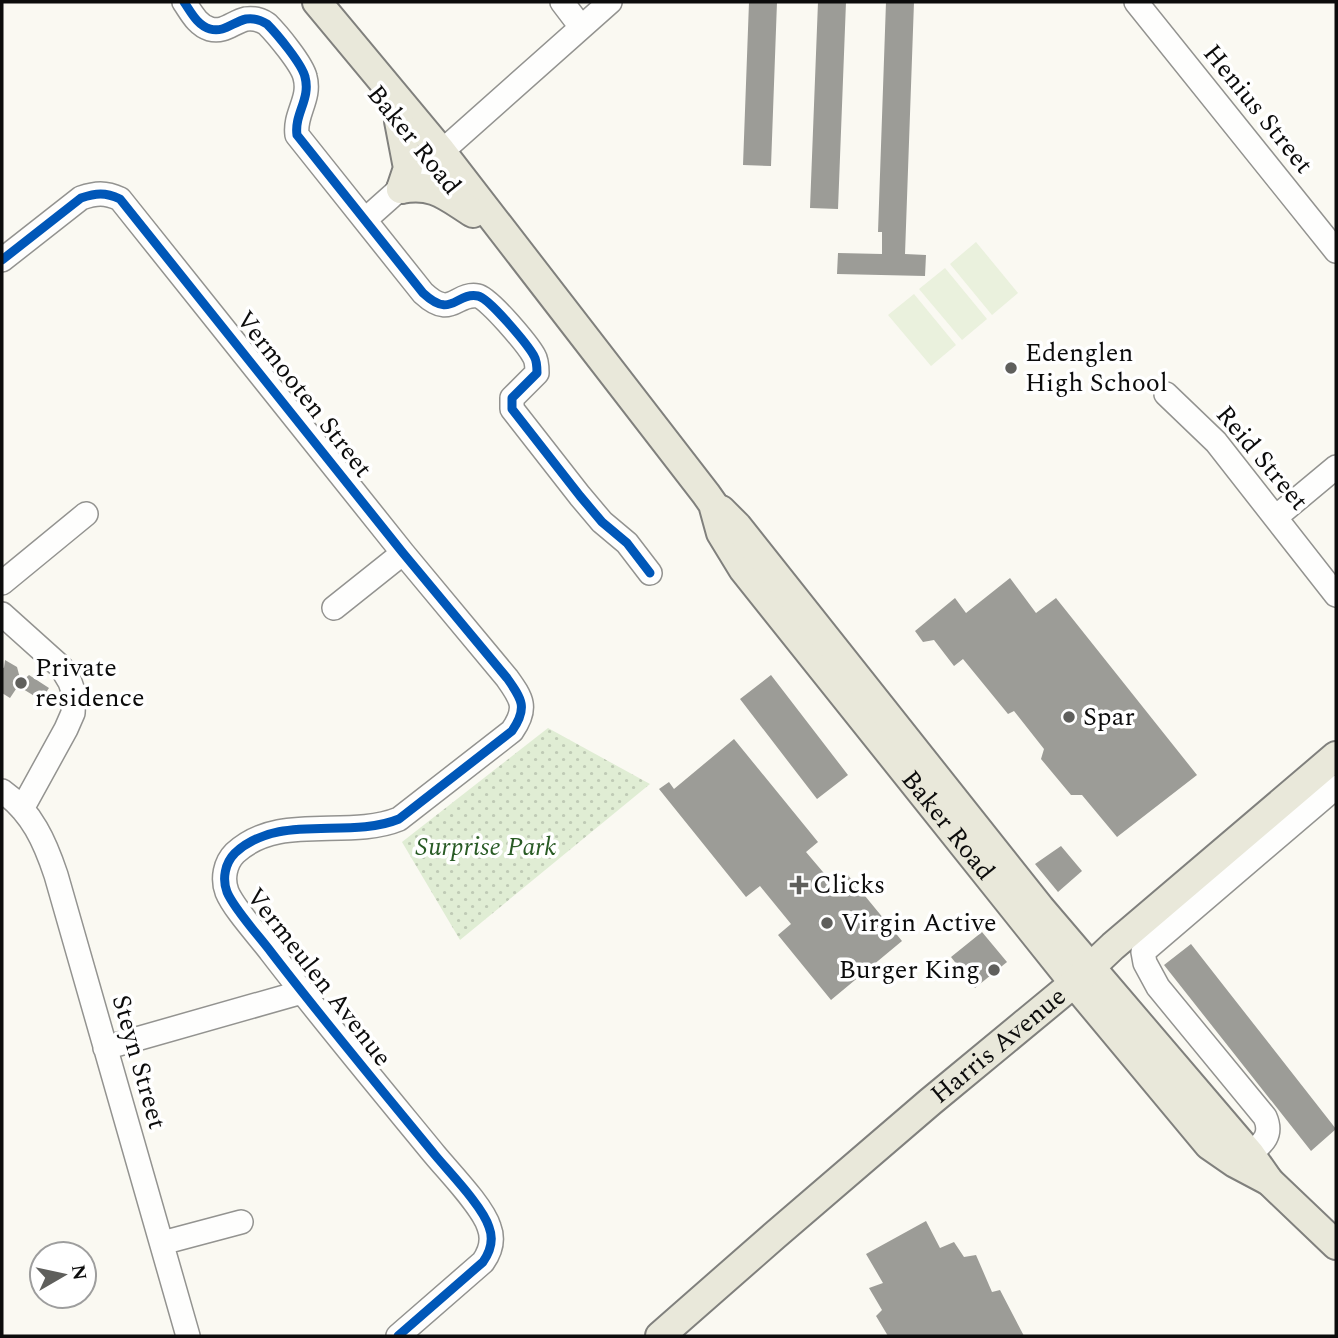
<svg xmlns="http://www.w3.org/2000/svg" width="1338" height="1338" viewBox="0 0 1338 1338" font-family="Spectral,serif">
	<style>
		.park { fill: url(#park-dots) }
		.pitch { fill: #eaf1dd }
		.building { fill: #9c9c97 }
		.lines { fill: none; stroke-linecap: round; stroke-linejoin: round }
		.minor-casing { stroke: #939390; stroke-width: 26 }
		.major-casing { stroke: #80807d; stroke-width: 32 }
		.minor { stroke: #fefefd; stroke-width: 23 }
		.major { stroke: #e9e8da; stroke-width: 28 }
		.cycleway-casing { stroke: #fff; stroke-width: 13 }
		.cycleway { stroke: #0057b8; stroke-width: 9 }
		.poi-dot { fill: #5f5f5c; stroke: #fff; stroke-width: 2.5 }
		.labels { text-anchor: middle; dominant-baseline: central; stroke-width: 7; stroke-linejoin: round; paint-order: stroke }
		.street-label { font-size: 26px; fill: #0c0c0c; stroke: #fff }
		.poi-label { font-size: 26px; fill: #0c0c0c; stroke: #fff; text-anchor: start }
		.park-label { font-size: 26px; font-style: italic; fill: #295b25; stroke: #fff }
	</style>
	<defs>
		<pattern id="park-dots" width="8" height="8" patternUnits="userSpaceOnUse" patternTransform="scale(1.75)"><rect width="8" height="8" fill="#e0edd4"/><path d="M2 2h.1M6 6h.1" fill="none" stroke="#bfcab5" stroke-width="1.8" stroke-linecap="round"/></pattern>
	</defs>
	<rect width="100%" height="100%" fill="#faf9f2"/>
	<!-- park -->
	<path class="park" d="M548 728 650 784 460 940 402 842Z"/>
	<!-- pitch -->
	<path class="pitch" d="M976 242 1018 293 992 315 950 264Z
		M945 268 987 319 962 340 919 289Z
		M914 294 956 345 931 366 888 315Z"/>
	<!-- building -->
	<path class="building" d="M749 2H777L771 166 743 165Z
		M818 2H846L838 209 810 208Z
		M886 2H914L905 254 926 255 925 276 837 274 838 253 882 254V232H878Z
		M1010 578 1036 613 1056 598 1197 775 1117 837 1082 795H1071L1041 759 1044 749 1014 711 1008 714 963 659 954 666 934 640 923 642 915 631 955 598 966 613Z
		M5 660 17 667 21 682 29 675 49 688 41 700 18 686 10 698 2 693V667L4 668Z
		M771 675 848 775 817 799 740 699Z
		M734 739 818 842 806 852 834 885 847 874 902 941 831 1000 778 935 791 924 760 886 746 897 659 789 669 782 674 789Z
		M1061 846 1082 871 1058 892 1035 864Z
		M982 932 1007 962 975 988 951 957Z
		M1191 944 1336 1129 1311 1151 1164 965Z
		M926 1221 940 1248 954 1242 964 1257 976 1255 992 1292 1000 1290 1024 1336H888L876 1316 882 1310 869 1288 883 1283 866 1254Z"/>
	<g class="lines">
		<!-- minor casing -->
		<g class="minor-casing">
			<path id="minor" d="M184 2C191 12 197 25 210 29 224 33 233 22 246 19 253 18 261 20 267 24 277 34 302 64 305 77 311 99 294 114 297 135L423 293C452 320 455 292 478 296 489 298 528 345 534 356 537 361 537 367 537 373L512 398V409L580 496 602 522 627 543 650 573
				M562 2 581 27
				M1136 2 1336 251
				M366 219 610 2
				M2 260 81 198C96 193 105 192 120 199L403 553 507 678C522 699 528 708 512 731L399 819C348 840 279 812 235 853 225 863 222 879 227 892 234 909 259 936 271 952 324 1021 380 1088 435 1155 450 1173 483 1207 489 1227 494 1240 490 1252 483 1262L398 1336
				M1166 394 1216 442 1336 595
				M1276 517 1336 467
				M2 583 86 514
				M334 608 403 553
				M2 614 61 667 70 682 74 694 73 713 66 729 22 809
				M2 791C32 812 45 842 56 875L188 1336
				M105 1048 302 992
				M1250 1154C1263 1143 1273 1135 1265 1117L1158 987 1145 963 1143 952 1336 787
				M162 1243 241 1222"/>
		</g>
		<!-- major casing -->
		<g class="major-casing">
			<g id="major">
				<path id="s1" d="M317 2 441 151 706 494 713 504 721 533 743 569 1074 983 1209 1145 1235 1163 1269 1181"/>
				<path d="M399 121 408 168 401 189"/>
				<path d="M401 189C434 183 446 196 473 213"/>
				<path d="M721 510 737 526 1040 908 1250 1154 1269 1181 1336 1245"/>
				<path id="s2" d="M660 1336 774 1236 930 1102 1074 983 1113 946 1336 756"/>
			</g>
		</g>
		<!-- minor -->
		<use href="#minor" class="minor"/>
		<!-- major -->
		<use href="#major" class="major"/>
		<!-- cycleway casing -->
		<g class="cycleway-casing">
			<path id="cycleway" d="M184 2C191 12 197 25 210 29 224 33 233 22 246 19 253 18 261 20 267 24 277 34 302 64 305 77 311 99 294 114 297 135L423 293C452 320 455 292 478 296 489 298 528 345 534 356 537 361 537 367 537 373L512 398V409L580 496 602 522 627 543 650 573
				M2 260 81 198C96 193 105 192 120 199L403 553 507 678C522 699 528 708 512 731L399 819C348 840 279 812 235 853 225 863 222 879 227 892 234 909 259 936 271 952 324 1021 380 1088 435 1155 450 1173 483 1207 489 1227 494 1240 490 1252 483 1262L398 1336"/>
		</g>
		<!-- cycleway -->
		<use href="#cycleway" class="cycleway"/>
	</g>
	<!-- markers -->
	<g class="poi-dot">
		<circle cx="1011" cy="368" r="7"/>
		<circle cx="21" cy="683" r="7"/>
		<circle cx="1069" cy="717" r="7"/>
		<path d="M795.5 874.5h7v7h7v7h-7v7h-7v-7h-7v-7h7z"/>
		<circle cx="827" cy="923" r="7"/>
		<circle cx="994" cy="970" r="7"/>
	</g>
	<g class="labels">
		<!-- street labels -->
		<g class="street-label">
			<text transform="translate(1258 109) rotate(51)">Henius Street</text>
			<text transform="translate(414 140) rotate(51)">Baker Road</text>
			<text transform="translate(304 394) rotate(52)">Vermooten Street</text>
			<text transform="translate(1262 458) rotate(50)">Reid Street</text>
			<text stroke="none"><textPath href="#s1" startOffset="1040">Baker Road</textPath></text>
			<text transform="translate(319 977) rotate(52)">Vermeulen Avenue</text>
			<text stroke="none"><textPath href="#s2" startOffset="446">Harris Avenue</textPath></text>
			<text transform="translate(139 1062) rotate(74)">Steyn Street</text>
		</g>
		<!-- poi labels -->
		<g class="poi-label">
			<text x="1025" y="353">Edenglen<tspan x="1025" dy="30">High School</tspan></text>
			<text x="35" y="668">Private<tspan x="35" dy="30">residence</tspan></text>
			<text x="1083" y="717">Spar</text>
			<text x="813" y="885">Clicks</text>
			<text x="841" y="923">Virgin Active</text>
			<text x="980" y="970" text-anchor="end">Burger King</text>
		</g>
		<!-- park labels -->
		<g class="park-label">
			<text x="486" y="847">Surprise Park</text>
		</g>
	</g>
	<!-- border -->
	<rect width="1338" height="1338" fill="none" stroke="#0c0c0c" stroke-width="7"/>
	<!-- north arrow -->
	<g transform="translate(63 1275) rotate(81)"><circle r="33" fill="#ffffff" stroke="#9e9e9e" stroke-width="2"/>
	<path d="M0-5L12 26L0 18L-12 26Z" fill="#5f5f5c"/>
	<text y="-10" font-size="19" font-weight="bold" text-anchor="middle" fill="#0c0c0c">N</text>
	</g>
</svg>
